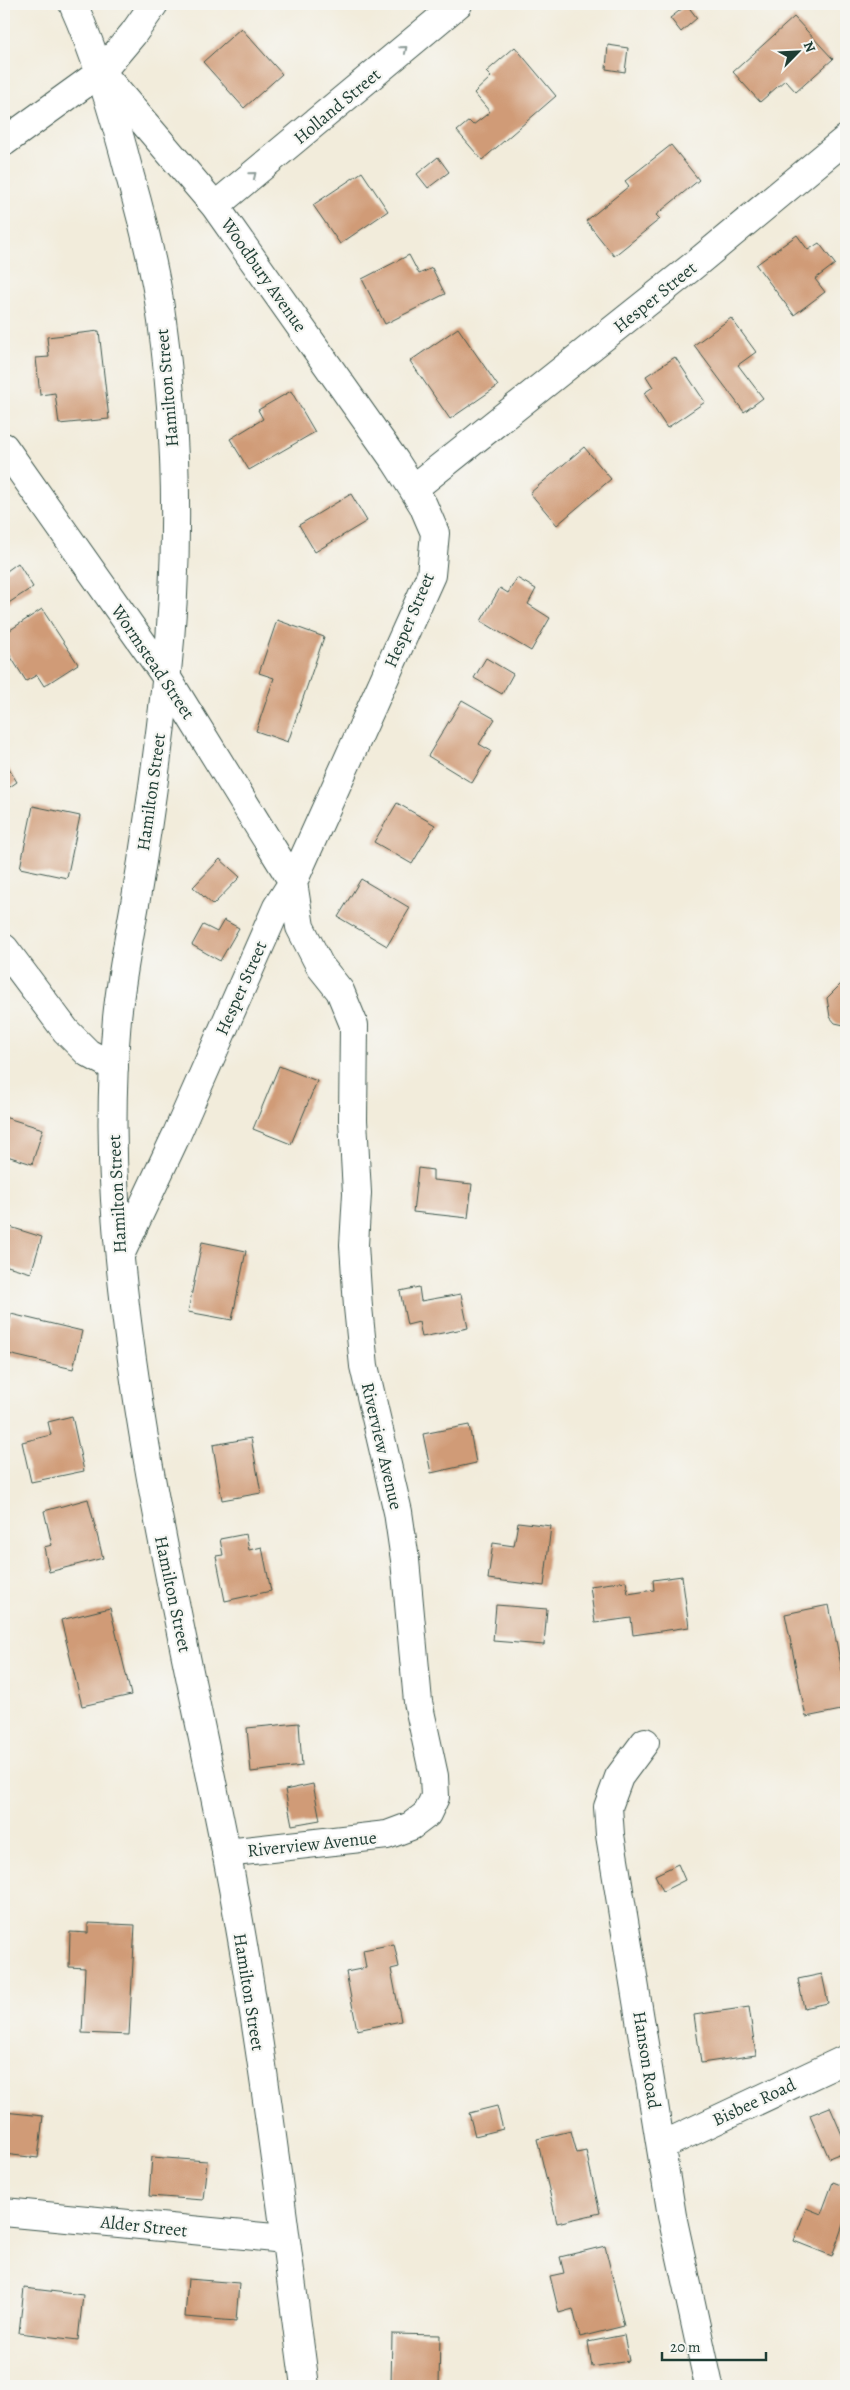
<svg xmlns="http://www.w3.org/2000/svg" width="850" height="2390" viewBox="0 0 850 2390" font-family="Alegreya,serif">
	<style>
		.building { fill: #d09b77 }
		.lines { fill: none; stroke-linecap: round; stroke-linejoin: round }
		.street-casing { stroke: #3f574d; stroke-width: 30 }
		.secondary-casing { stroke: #3f574d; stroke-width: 30 }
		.street { stroke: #fff; stroke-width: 28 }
		.secondary { stroke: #fff; stroke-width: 28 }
		.oneway { stroke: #8f9e9a }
		.labels { text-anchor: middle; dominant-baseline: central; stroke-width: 4.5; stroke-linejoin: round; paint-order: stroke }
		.street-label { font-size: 18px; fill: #1f3d34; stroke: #f6f6f2 }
	</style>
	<rect width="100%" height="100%" fill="#f6f6f2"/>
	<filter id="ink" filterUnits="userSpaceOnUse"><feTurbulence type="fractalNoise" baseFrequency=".02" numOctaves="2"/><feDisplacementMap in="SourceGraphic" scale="10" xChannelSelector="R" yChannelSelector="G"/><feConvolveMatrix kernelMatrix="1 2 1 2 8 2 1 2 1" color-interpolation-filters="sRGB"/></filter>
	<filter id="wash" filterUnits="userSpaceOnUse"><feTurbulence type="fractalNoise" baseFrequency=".0096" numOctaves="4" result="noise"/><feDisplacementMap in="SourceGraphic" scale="20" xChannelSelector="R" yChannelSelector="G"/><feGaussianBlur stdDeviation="1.12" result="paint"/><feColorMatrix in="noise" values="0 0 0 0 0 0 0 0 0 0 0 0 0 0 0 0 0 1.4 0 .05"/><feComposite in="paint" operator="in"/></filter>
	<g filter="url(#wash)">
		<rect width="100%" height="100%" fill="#f2ecdb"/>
		<g id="blocks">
			<!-- building -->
			<path class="building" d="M687 5 697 18 681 32 670 18Z
				M794 17 833 59 796 92 785 80 760 102 733 72Z
				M241 28 282 74 244 108 203 62Z
				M608 45 628 48 625 72 606 69Z
				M515 47 556 96 482 160 457 131 469 121 473 125 490 112 474 93 491 77 486 72Z
				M671 145 699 180 656 215 660 219 614 256 586 221 629 186 625 181Z
				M438 157 449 172 428 188 417 174Z
				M362 172 388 211 340 244 313 205Z
				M797 235 808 250 819 243 835 264 815 279 825 292 794 315 756 265Z
				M409 255 419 274 432 268 445 294 385 324 362 279Z
				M731 318 756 352 738 365 763 398 744 412 694 345Z
				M458 328 498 386 450 419 410 361Z
				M99 331 109 419 59 424 55 393 40 395 36 358 49 357 47 337Z
				M675 357 705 402 667 428 644 393 653 387 646 376Z
				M291 391 315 432 249 470 230 439 263 419 258 410Z
				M584 447 611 479 557 525 530 493Z
				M351 494 367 521 315 552 299 525Z
				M18 563 33 587 4 606V573Z
				M517 578 536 589 528 604 550 618 531 651 481 621 500 588 508 593Z
				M42 609 78 664 44 686 37 675 26 681 4 646V634Z
				M277 620 324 637 288 742 256 731 274 678 259 673Z
				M486 658 513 674 502 694 474 678Z
				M462 700 495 719 479 744 491 751 472 783 428 756Z
				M4 761 17 782 4 791Z
				M397 803 435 825 412 864 374 842Z
				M33 806 80 816 67 878 20 868Z
				M220 859 240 877 213 905 193 887Z
				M361 879 410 908 387 946 338 917Z
				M224 920 239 928 220 961 192 945 203 925 217 932Z
				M846 979V1025H844L835 1023 830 1017 827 998Z
				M279 1066 317 1081 291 1144 253 1129Z
				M4 1117 43 1129 32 1164 4 1155Z
				M418 1168 433 1170V1180L472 1184 468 1218 413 1212Z
				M4 1225 42 1237 31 1273 4 1265Z
				M202 1242 246 1251 232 1320 188 1312Z
				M419 1287 421 1301 461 1294 468 1328 422 1337 419 1322 407 1325 400 1291Z
				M11 1314 82 1331 73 1369 4 1353V1342Z
				M72 1416 84 1471 31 1482 22 1442 51 1435 48 1422Z
				M469 1425 476 1463 431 1473 423 1434Z
				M251 1438 261 1493 222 1500 213 1445Z
				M88 1499 103 1558 49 1572 44 1547 52 1545 44 1511Z
				M518 1522 551 1526 544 1586 488 1579 493 1543 514 1546Z
				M246 1534 249 1550 262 1547 271 1591 225 1601 216 1556 223 1555 220 1539Z
				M682 1576 689 1627 633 1635 631 1618 595 1623 590 1586 626 1581 628 1594 654 1590 653 1580Z
				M496 1605 547 1609 544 1645 493 1641Z
				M829 1605 846 1691V1709L806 1717 785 1614Z
				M110 1608 131 1695 82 1706 61 1620Z
				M299 1723 302 1766 251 1772 247 1728Z
				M313 1784 320 1820 292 1825 285 1790Z
				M678 1864 685 1880 663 1891 655 1875Z
				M88 1923 135 1925 129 2035 82 2033 85 1968 69 1967 70 1932 88 1933Z
				M394 1944 399 1967 391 1969 401 2021 357 2030 346 1972 366 1968 363 1950Z
				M822 1974 828 2003 804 2008 798 1979Z
				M749 2007 756 2055 701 2063 694 2015Z
				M497 2106 503 2129 475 2136 469 2113Z
				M830 2107 846 2144V2151L829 2158 810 2115Z
				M4 2112 43 2116 38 2158 4 2154Z
				M571 2131 577 2153 586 2151 600 2213 557 2223 537 2139Z
				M152 2157 207 2161 203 2200 149 2196Z
				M833 2182 846 2187V2216L832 2256 794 2241 806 2208 821 2214Z
				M605 2246 624 2326 580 2337 573 2309 559 2313 550 2276 564 2273 560 2257Z
				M188 2279 239 2283 236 2321 185 2317Z
				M24 2288 83 2295 78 2340 19 2333Z
				M392 2334 440 2335 439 2386H391Z
				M624 2335 629 2361 592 2367 588 2342Z"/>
		</g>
	</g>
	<g filter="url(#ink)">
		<use href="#blocks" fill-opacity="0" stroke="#3f574d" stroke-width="1"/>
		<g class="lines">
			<!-- street casing -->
			<g class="street-casing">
				<path id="street" d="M101 72 215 206 395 461 413 489
					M4 142 101 72 133 34 154 4
					M215 206 458 4
					M4 447 167 678 293 882 300 927 320 966 340 991 354 1025 353 1120 357 1193 354 1245 358 1307 364 1366 398 1512 405 1560 418 1702 434 1776 435 1797 427 1814 411 1826 387 1835 226 1853
					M4 948 66 1031 88 1053 114 1067
					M120 1255 176 1136 277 907 293 882 431 575 435 533 423 505 413 489 693 266 846 139
					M645 1742 619 1777 608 1807 610 1835 672 2216 709 2386
					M661 2146 846 2059
					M4 2212 285 2239"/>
			</g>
			<!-- secondary casing -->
			<g class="secondary-casing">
				<path id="secondary" d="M73 4C98 60 115 117 130 176 141 215 151 254 158 294 178 422 180 554 166 682 158 754 148 827 136 898 129 938 121 978 117 1018 112 1078 111 1140 115 1200 130 1419 182 1631 225 1846 260 2024 281 2206 305 2386"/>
			</g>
			<!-- street -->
			<use href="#street" class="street"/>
			<!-- secondary -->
			<use href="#secondary" class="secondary"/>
		</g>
		<!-- one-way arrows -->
		<defs><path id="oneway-chevron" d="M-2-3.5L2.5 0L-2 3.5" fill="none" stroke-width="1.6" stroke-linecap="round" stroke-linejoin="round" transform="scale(1.25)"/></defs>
		<g class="oneway">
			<use href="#oneway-chevron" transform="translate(404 49) rotate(-40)"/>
			<use href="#oneway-chevron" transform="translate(253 175) rotate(-39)"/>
		</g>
	</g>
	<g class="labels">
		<!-- street labels -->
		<g class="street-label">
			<text transform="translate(337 106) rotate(-40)">Holland Street</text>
			<text transform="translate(264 275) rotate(55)">Woodbury Avenue</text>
			<text transform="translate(655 297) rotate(-39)">Hesper Street</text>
			<text transform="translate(167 388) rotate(-95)">Hamilton Street</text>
			<text transform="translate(409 620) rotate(-67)">Hesper Street</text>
			<text transform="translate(153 662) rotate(56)">Wormstead Street</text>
			<text transform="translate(151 792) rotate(-82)">Hamilton Street</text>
			<text transform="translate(241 988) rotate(-66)">Hesper Street</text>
			<text transform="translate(117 1194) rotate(-93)">Hamilton Street</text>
			<text transform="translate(382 1446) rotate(77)">Riverview Avenue</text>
			<text transform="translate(173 1594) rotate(78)">Hamilton Street</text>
			<text transform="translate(312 1844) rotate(-6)">Riverview Avenue</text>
			<text transform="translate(249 1992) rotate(81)">Hamilton Street</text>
			<text transform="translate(647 2060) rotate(81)">Hanson Road</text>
			<text transform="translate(754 2102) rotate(-25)">Bisbee Road</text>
			<text transform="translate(144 2226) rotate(6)">Alder Street</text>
		</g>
	</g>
	<!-- margin -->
	<rect width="850" height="2390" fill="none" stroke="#f6f6f2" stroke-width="20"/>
	<!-- north arrow -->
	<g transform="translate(798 52) rotate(66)" stroke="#f6f6f2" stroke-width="4" paint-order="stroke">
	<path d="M0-4L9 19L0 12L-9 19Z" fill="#1f3d34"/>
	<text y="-8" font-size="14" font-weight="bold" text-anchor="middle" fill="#1f3d34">N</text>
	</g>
	<!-- scale -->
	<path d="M662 2352v8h104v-8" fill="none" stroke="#1f3d34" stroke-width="2.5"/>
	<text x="670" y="2352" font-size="15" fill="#1f3d34" stroke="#f6f6f2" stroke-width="4" paint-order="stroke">20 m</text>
</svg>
